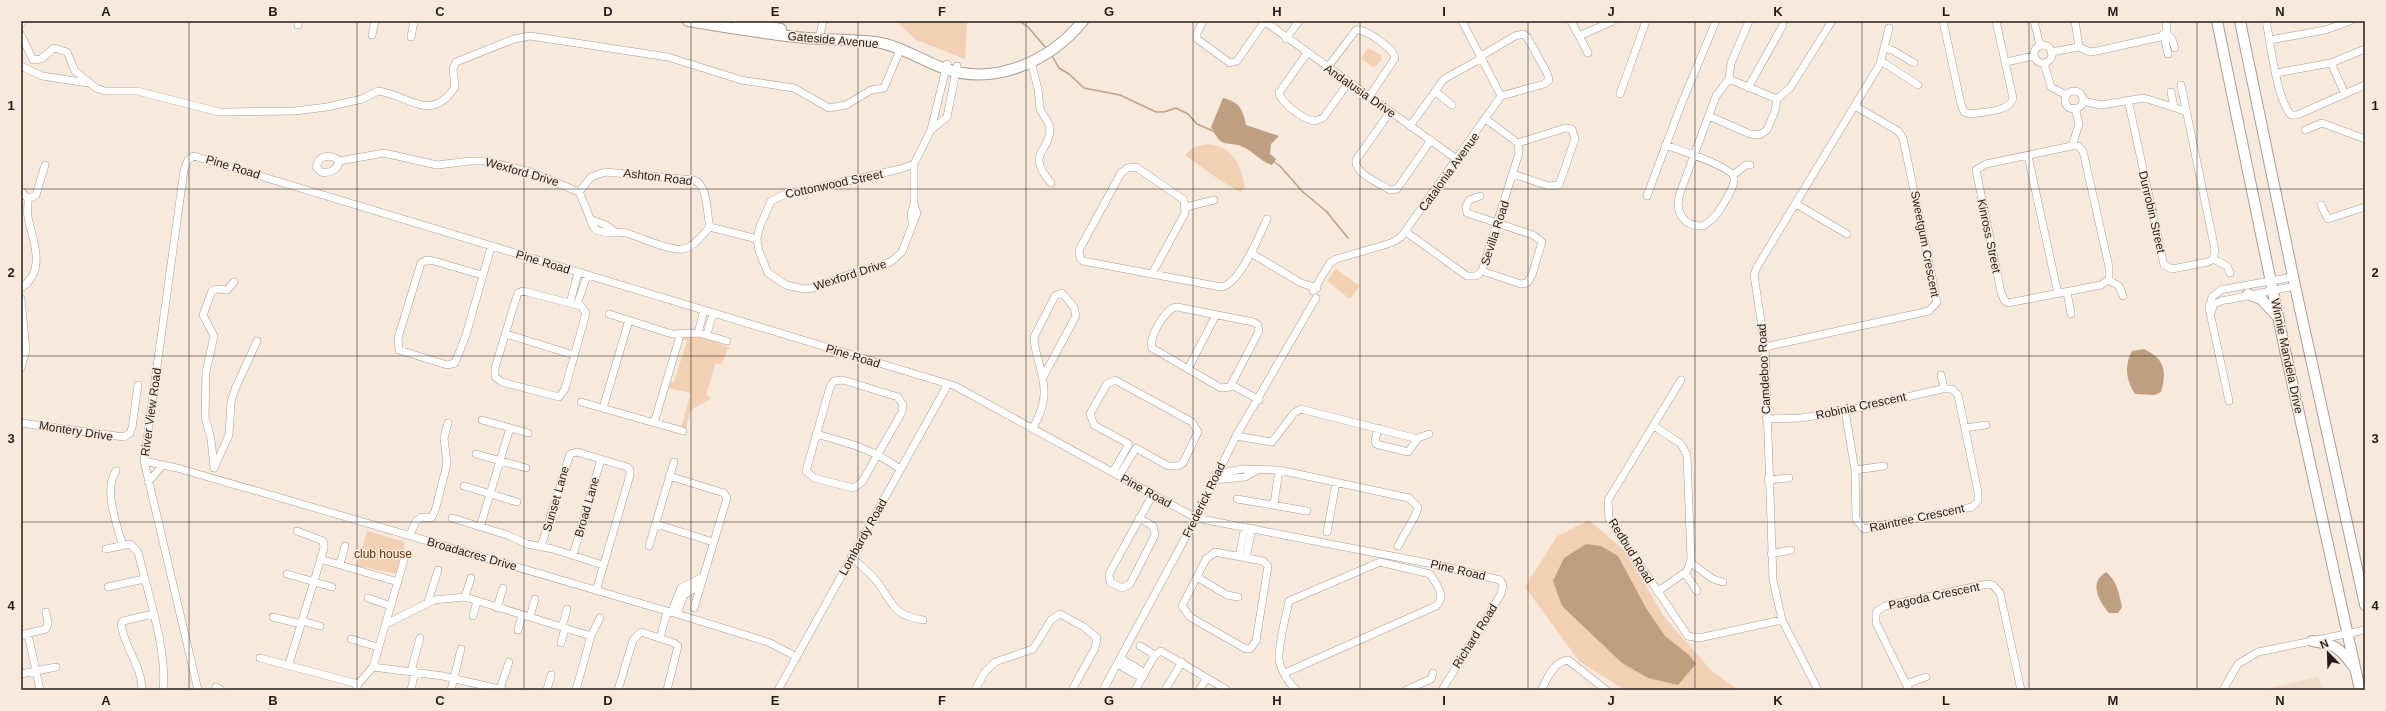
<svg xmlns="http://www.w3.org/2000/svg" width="2386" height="711" viewBox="0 0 2386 711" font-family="Helvetica,sans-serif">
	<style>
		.built { fill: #f1dcca }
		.green { fill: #f2d0b3 }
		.water { fill: #bf9f82 }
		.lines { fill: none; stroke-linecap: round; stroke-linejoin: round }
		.stream { stroke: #bf9f82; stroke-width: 1.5 }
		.street-casing { stroke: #ab9d92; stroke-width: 8 }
		.secondary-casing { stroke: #ab9d92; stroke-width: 12 }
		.street { stroke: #fff; stroke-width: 7 }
		.secondary { stroke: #fff; stroke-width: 10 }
		.grid { fill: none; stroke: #221d18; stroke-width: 1; stroke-opacity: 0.55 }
		.labels { text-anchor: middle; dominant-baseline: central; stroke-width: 3; stroke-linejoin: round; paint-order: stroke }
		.street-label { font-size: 12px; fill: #221d18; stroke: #f8e9dd }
		.park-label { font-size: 12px; fill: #643906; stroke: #f8e9dd }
		.neatline { fill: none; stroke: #221d18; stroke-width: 1.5 }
		.grid-label { font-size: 13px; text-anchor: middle; font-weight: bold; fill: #221d18 }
	</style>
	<rect width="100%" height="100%" fill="#f8e9dd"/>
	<!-- built -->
	<path class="built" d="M2318 677 2324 690H2263L2317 677Z"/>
	<!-- green -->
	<path class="green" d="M896 21H967L965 59 916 40Z
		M1368 48 1380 54 1382 59 1374 68 1361 58Z
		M1207 144C1233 147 1241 163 1245 188L1240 192 1218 179 1185 155 1193 148Z
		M1336 269 1360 286 1350 299 1327 281Z
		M695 335 729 347 721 365 716 363 706 395 712 398 691 410 686 428 681 427 691 393 667 388 669 382H674L687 341 681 339 682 337Z
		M1589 520 1626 552 1665 618 1711 670 1738 690H1625L1579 661 1525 587 1557 536Z
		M367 531 405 542 398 574 357 566Z"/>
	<!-- water -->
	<path class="water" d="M1223 98C1239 102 1243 109 1246 125L1279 136 1271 144 1270 154 1276 159 1272 165C1260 161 1254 152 1243 147 1237 143 1228 145 1222 142 1217 139 1214 132 1211 127Z
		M2144 349C2165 359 2167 371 2161 392L2155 395 2135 394C2126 380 2124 366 2132 351Z
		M1586 544 1601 546 1618 556 1646 608 1665 636 1689 655 1696 664 1678 685 1648 678 1622 663 1562 606 1553 581 1564 558Z
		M2106 572C2117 581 2119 593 2122 607L2118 613H2109C2099 601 2088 583 2106 572Z"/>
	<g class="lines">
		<!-- stream -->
		<path class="stream" d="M1019 21 1028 27 1046 48
			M1051 54 1059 68 1069 74 1084 88 1120 95 1156 112H1164L1176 108 1188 114 1197 124 1213 131
			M1273 161 1280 166 1303 192 1326 211 1348 238"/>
		<!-- street casing -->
		<g class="street-casing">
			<path id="street" d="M1203 21 1197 33V39L1230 63 1237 61 1264 22
				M1264 21 1458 160
				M1462 21 1501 96
				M1571 21 1588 53
				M1943 21 1961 104 1964 112 1970 114C1982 112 2010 112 2013 98L1996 21
				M2034 21 2040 45
				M2075 21 2079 47
				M2266 21C2271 44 2276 98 2291 115H2297L2365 85
				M21 24 23 21
				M298 25V21
				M2166 33 2172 39 2175 48
				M21 35 33 60 41 59 54 48 67 52 75 71 96 88 105 91H137L219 112H229L295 111 327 107 362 99 378 91C409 95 431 124 455 87L453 69 456 62 514 39 530 36 668 57 741 80 794 88 829 108 846 105 871 90 884 88 900 50
				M372 35 375 21
				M1579 36 1613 21
				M2164 36 2168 54
				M411 37 414 21
				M819 39 823 21
				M1286 39 1299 21
				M2270 40 2325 30 2350 21
				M2034 54a9 9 0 1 1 18 0a9 9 0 1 1-18 0Z
				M1885 48 1894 51 1914 63
				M2051 52 2079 47 2090 52 2097 51 2160 37 2167 31 2166 21
				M1307 53 1279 93C1281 103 1304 120 1315 121L1323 118 1349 82
				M1481 56 1515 36 1523 34 1527 37 1547 73 1549 80 1544 84 1501 96
				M1881 61 1918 85
				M1031 62 1038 89 1040 109 1050 126C1051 155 1024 150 1051 183
				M2006 62 2034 56
				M2044 63 2051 87 2066 95
				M2331 63 2345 94
				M21 66 42 76 88 83
				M1327 68 1356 30C1365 28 1394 49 1395 58L1369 97
				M2276 73 2331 63 2365 49
				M1729 79 1777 99
				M1748 88 1783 25
				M1435 91 1452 105
				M2065 100a9 9 0 1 1 18 0a9 9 0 1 1-18 0Z
				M2171 92 2174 107
				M1620 94 1646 21
				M2128 100 2164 265 2172 269 2208 262 2213 259 2215 250 2181 85
				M2083 101 2101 105 2144 98 2185 111
				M1390 112 1356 160C1354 173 1380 184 1390 190L1397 189 1431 140
				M1709 116 1750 134 1759 135 1767 130 1775 111 1777 99 1790 88 1832 21
				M1410 126 1444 79 1482 58
				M931 130 947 117 957 66
				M2305 130 2322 123 2365 139
				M1665 145C1677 149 1733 167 1734 178 1735 185 1730 192 1727 198 1720 210 1715 219 1703 226 1684 227 1674 212 1680 193L1716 96 1729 79 1731 63 1749 21
				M2072 146H2078L2083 151 2109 267V279L2101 285 2008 303 2004 300 2001 292 1976 170 1986 164Z
				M2072 146 2079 124 2075 108
				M2028 156 2058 294
				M339 161C338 170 329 174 321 172L316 167 319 160C325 155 333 155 339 161L384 153 437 165 470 161H485L531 172 579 192C582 197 593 227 594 228 601 235 616 231 626 233 640 237 670 251 682 249 694 248 702 235 710 227
				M914 164 900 169 804 191 785 194 771 201 760 226 757 239 759 251 768 273 786 285 804 289 813 288 853 273 883 265 892 261 902 252 917 213 914 204V164L931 130 947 64
				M1513 174 1549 186 1559 185 1575 139 1572 129 1565 128 1518 143
				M1733 175 1746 165H1750
				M21 191 28 199C28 205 27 211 28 217 33 242 47 270 21 288
				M579 192 591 177 605 172 694 180C709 186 706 213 710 227
				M1480 196 1469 200 1466 207 1467 213 1533 235 1542 242 1532 275 1527 283 1521 284 1482 271
				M1647 196 1681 105 1716 21
				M28 199 36 195 45 165
				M1796 204 1847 234
				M2321 205 2328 219 2365 207
				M1186 207 1214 200
				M592 220 606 225 614 231
				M912 223 911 213 914 204
				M710 227 757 239
				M1406 232 1467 276H1476L1482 271 1519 153 1518 143 1487 120
				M1251 253 1301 283 1317 288
				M2213 259 2227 266 2230 273
				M1152 274 1185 213 1184 200 1136 167 1127 168 1121 173 1079 250 1080 258 1083 261 1221 287C1240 284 1259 236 1267 219
				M482 275 434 261 426 260 421 263 398 338 399 350 447 365 455 363 466 335 491 247
				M2108 280 2119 286 2123 296
				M2222 289 2212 297 2209 308 2229 401
				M2225 289 2293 277
				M523 291 581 306 586 313 565 389 559 397 502 382 495 377V368L515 302 518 293Z
				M1313 291 1330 263 1336 259 1391 243 1401 237 1501 96
				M2067 292 2071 314
				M21 299 26 350 21 368
				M2227 300 2295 286
				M570 303 578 273
				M577 305 587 275
				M1177 307 1253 322 1258 325 1259 331 1230 387 1221 388 1152 348C1148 338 1166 307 1177 307Z
				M2211 313 2214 304 2224 300
				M609 314 672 334 698 333 727 341
				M698 333 704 310
				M506 334 574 355
				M707 334 713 313
				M1765 347 1929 311 1937 302 1903 138 1898 131 1855 106
				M1188 369 1216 315
				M1941 375 1944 388
				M843 380 898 397 903 405 902 412 862 482 853 488 814 478 806 471 830 387 834 381Z
				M1681 380 1608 500 1609 519 1688 636 1699 638 1782 620
				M1232 385 1259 400
				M581 402 683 431
				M603 408 629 320
				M1766 419 1801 418 1845 411 1942 389H1952L1958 395 1978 492V501L1972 507 1864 529 1856 519 1855 470 1845 411
				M482 420 528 433
				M21 423 124 437 130 433 132 428 138 385
				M654 423 679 339 678 334
				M1654 426 1681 444 1687 455 1691 559 1687 571 1657 592
				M1033 428C1048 401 1046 388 1038 359 1036 352 1034 345 1034 337L1055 296 1062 293 1074 307 1076 316 1043 377
				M1965 428 1986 425
				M816 434C848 443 873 449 900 469
				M1236 436 1272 442 1294 413 1301 409 1414 438 1416 441 1408 452 1376 444 1375 441 1378 428
				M1415 439 1429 434
				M476 454 526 468
				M144 461 177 468 288 500 677 614 768 642 797 657
				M214 468 211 439 205 417 206 372 214 336 203 315 212 291 216 289 227 290 234 282
				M214 468 229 435 231 402 235 389 257 341
				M1855 470 1884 466
				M116 471C103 490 117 525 123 546
				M1113 472 1129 444 1094 425 1090 414 1107 384 1115 380 1192 422 1198 432 1183 463 1178 466H1168L1136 448 1119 476
				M1216 474 1243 469 1279 470 1409 498 1418 507 1416 514 1398 546
				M669 476 724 493 727 498 694 608
				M1213 480 1245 477 1257 470
				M1768 480 1789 478
				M148 482 163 465
				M464 486 517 502
				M1237 499 1307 511
				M1274 504 1279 470
				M452 518 510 536 527 544 553 549 603 565
				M1139 518 1153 526 1155 535 1130 584 1122 588 1110 582 1109 574 1153 494
				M656 524 713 542
				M480 527 510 428
				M1327 532 1336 483
				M410 535 416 521 422 517 431 518 435 511 447 464 444 438 448 423
				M649 546 674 462
				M541 547 570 454 577 452 627 467 630 470V475L596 591
				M106 549 130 544 138 552C147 590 168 653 163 690
				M1215 552 1263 561 1268 566 1256 641 1250 649H1246L1190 617 1182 606 1206 559Z
				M1771 554 1791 550
				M573 555 601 459
				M1239 556 1245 527
				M851 557C860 565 871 573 878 583 894 605 893 615 923 620
				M1246 558 1252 528
				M320 559 398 582
				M1691 563 1713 579 1723 582
				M340 564 345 546
				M1685 573 1697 591
				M287 574 332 587
				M1197 577 1227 595 1238 597
				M108 587 144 579
				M465 597 471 578
				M368 598 391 606
				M428 602 438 570
				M497 608 503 588
				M671 613 681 588 703 577
				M677 614 684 595 700 585
				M473 616 477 601
				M273 617 301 624
				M530 617 535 599
				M302 621 320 626
				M386 624 434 600 465 597 591 636
				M562 627 567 609
				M518 630 522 615
				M28 634 40 690
				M21 635 46 629 48 623 46 612
				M660 638 667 612
				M351 639 378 647
				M561 643 565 628
				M1140 646 1155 655
				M260 658 358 684
				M1120 658 1145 673
				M289 664 324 548 323 541 297 531
				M1117 664 1142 678
				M373 667 443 676 503 690
				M411 671 420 638
				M1285 673 1436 606C1447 596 1436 584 1430 574L1380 562 1289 601C1286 616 1278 645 1279 659 1280 669 1289 685 1297 690
				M21 674 56 667
				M1906 684 1926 677
				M216 687 221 690
				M500 689 509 662
				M142 690C142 666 124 647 121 624L123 621 153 614
				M198 690 144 461 184 170 188 160 194 156 955 386 1196 518 1438 565 1500 580 1503 585 1501 594 1442 690
				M356 690 358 684 373 667 404 560
				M411 690 415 671
				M451 690 461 649
				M547 690 551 675
				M576 690 591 636 600 618
				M618 690 633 640 641 632 674 643 678 646 667 690
				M778 690 948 384
				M975 690 984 673 995 662 1033 649 1051 620 1060 614 1084 627 1097 638 1095 648 1072 690
				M1103 690 1196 518 1236 436 1316 298
				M1135 690 1155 655 1161 651 1227 690
				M1165 690 1182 662
				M1199 690 1207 678
				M1406 690 1431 679 1433 673
				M1541 690C1548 678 1553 662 1568 660L1606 690
				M1818 690 1782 620 1773 580 1765 347 1754 275 1757 267 1880 64 1889 28
				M1909 690 1876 623V612L1885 606 1987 584 1993 585 2000 593 2021 690
				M2223 690 2238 664 2258 652 2365 630"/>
		</g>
		<!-- secondary casing -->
		<g class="secondary-casing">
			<path id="secondary" d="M688 21C724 27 760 33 796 37 822 40 849 39 875 42 899 45 921 60 943 68 995 87 1050 61 1083 21
				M738 21 781 29
				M2217 21 2285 350 2360 690
				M2240 21 2295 286 2365 605
				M2248 294 2261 299 2277 316
				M2312 641C2335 644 2340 648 2353 666"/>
		</g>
		<!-- street -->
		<use href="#street" class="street"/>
		<!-- secondary -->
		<use href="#secondary" class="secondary"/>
	</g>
	<!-- grid -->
	<path class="grid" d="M189 21V690M357 21V690M524 21V690M691 21V690M858 21V690M1026 21V690M1193 21V690M1360 21V690M1528 21V690M1695 21V690M1862 21V690M2029 21V690M2197 21V690M21 189H2365M21 356H2365M21 522H2365"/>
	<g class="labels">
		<!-- street labels -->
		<g class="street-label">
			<text transform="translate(833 40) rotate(5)">Gateside Avenue</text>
			<text transform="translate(1360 91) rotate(35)">Andalusia Drive</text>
			<text transform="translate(233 167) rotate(17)">Pine Road</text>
			<text transform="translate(522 172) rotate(16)">Wexford Drive</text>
			<text transform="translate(1449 172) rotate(-54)">Catalonia Avenue</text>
			<text transform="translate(658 177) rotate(7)">Ashton Road</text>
			<text transform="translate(834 184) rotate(-12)">Cottonwood Street</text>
			<text transform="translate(2152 212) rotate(77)">Dunrobin Street</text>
			<text transform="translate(1495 233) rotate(-72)">Sevilla Road</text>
			<text transform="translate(1989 236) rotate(78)">Kinross Street</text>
			<text transform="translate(1925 244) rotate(79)">Sweetgum Crescent</text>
			<text transform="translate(543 262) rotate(17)">Pine Road</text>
			<text transform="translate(850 275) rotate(-18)">Wexford Drive</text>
			<text transform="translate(853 356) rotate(17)">Pine Road</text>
			<text transform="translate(2287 356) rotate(78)">Winnie Mandela Drive</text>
			<text transform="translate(1764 369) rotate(-93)">Camdeboo Road</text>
			<text transform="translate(1861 406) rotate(-12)">Robinia Crescent</text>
			<text transform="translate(151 412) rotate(-82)">River View Road</text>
			<text transform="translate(76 431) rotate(9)">Montery Drive</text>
			<text transform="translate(1146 491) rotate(29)">Pine Road</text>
			<text transform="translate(556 499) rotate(-74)">Sunset Lane</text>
			<text transform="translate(1204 500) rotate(-64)">Frederick Road</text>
			<text transform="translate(587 507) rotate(-74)">Broad Lane</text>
			<text transform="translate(1917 518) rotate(-12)">Raintree Crescent</text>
			<text transform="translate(863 537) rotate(-61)">Lombardy Road</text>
			<text transform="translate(1631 551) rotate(58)">Redbud Road</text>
			<text transform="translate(472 554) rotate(16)">Broadacres Drive</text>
			<text transform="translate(1458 570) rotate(13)">Pine Road</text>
			<text transform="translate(1934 596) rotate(-12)">Pagoda Crescent</text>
			<text transform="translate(1475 636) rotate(-58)">Richard Road</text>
		</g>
		<!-- park labels -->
		<g class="park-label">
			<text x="383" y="554">club house</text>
		</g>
	</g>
	<!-- border -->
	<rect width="2386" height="711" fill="none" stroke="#f8e9dd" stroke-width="44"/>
	<!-- north arrow -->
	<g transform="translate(2328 653) rotate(337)" stroke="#f8e9dd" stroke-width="3" paint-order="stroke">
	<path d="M0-3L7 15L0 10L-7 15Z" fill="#221d18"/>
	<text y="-6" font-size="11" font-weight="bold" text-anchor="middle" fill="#221d18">N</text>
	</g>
	<rect x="22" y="22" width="2342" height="667" class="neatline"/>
	<g class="grid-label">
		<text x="106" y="16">A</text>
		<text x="273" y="16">B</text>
		<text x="440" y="16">C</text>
		<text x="608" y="16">D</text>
		<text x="775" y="16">E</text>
		<text x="942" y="16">F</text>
		<text x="1109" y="16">G</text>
		<text x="1277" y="16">H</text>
		<text x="1444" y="16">I</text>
		<text x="1611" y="16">J</text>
		<text x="1778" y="16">K</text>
		<text x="1946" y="16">L</text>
		<text x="2113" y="16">M</text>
		<text x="2280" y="16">N</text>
		<text x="11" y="110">1</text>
		<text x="2375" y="110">1</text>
		<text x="11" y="277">2</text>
		<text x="2375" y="277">2</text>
		<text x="11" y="443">3</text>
		<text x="2375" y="443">3</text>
		<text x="11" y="610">4</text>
		<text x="2375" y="610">4</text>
		<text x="106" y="705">A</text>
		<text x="273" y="705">B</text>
		<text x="440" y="705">C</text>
		<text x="608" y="705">D</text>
		<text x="775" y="705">E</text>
		<text x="942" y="705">F</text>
		<text x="1109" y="705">G</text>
		<text x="1277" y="705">H</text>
		<text x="1444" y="705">I</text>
		<text x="1611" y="705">J</text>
		<text x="1778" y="705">K</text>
		<text x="1946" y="705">L</text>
		<text x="2113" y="705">M</text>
		<text x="2280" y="705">N</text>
	</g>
</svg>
